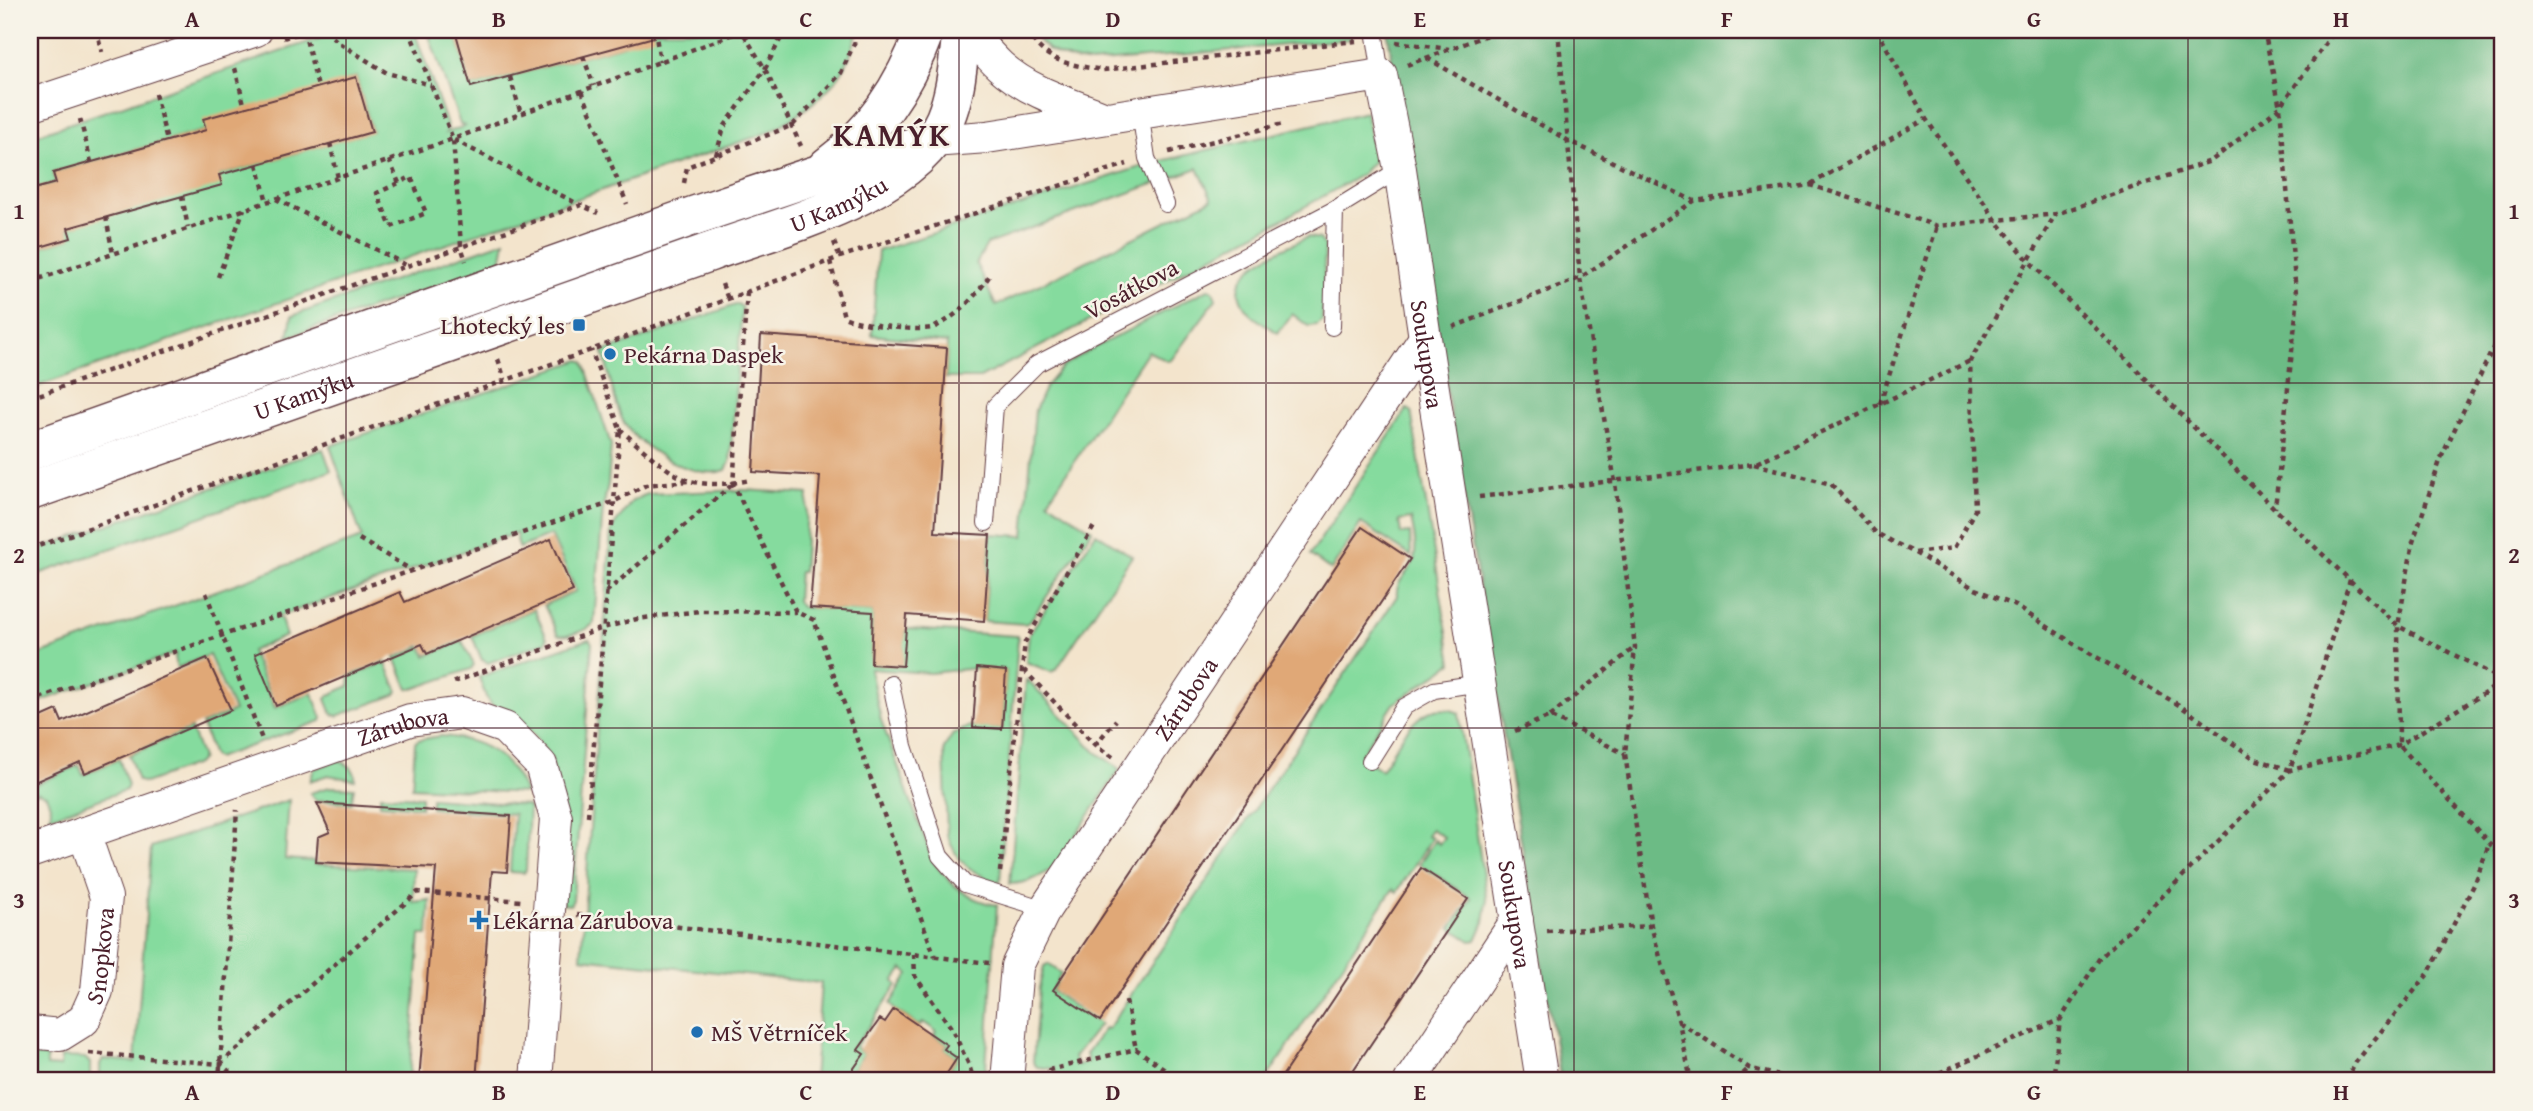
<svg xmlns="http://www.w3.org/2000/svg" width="2533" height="1111" viewBox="0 0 2533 1111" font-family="'Gentium Book Plus',serif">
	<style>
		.green { fill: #85db9e; stroke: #687d64; stroke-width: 2; fill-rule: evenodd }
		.forest { fill: #6cbb85; stroke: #5b6d58; stroke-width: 2 }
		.building { fill: #e0a877 }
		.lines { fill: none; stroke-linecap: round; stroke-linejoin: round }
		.service-casing { stroke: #633d43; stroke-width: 18 }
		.minor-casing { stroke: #633d43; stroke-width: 34 }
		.tertiary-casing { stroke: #633d43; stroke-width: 41 }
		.path { stroke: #633d43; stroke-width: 4.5; stroke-dasharray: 5 5; stroke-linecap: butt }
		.service { stroke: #fff; stroke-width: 16 }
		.minor { stroke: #fff; stroke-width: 32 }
		.tertiary { stroke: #fff; stroke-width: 38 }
		.grid { fill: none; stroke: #4a1f2b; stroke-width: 2; stroke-opacity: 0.55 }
		.poi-dot { fill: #1f6fb2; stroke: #f7f3e8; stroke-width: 2.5 }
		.labels { text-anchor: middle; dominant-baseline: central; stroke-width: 5; stroke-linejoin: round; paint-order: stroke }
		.street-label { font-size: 24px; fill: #4a1f2b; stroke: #f7f3e8 }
		.poi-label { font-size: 24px; fill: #4a1f2b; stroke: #f7f3e8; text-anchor: start }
		.district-label { font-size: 32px; font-weight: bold; letter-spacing: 2px; fill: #4a1f2b; stroke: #f7f3e8 }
		.neatline { fill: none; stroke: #4a1f2b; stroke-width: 2.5 }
		.grid-label { font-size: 23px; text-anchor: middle; font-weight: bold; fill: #4a1f2b }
	</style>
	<rect width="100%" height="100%" fill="#f7f3e8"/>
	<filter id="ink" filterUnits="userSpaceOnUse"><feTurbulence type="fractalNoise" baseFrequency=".0143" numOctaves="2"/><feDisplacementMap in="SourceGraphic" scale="14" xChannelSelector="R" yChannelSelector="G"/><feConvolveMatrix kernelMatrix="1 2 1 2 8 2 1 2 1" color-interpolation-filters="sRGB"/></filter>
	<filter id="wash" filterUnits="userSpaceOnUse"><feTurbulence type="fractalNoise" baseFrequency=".00686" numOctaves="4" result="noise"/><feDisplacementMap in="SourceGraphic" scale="28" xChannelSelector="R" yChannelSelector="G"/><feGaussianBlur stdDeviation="1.57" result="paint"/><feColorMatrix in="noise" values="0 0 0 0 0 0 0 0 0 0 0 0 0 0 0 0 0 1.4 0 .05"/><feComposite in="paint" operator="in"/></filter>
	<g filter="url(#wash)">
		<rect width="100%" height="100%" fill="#f3e4cc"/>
		<!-- green -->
		<path class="green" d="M344 30H414L448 128 446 133 465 126 460 124 427 30H465L456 33 471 87 624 45 622 35 640 30H859C854 42 851 56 845 67 830 94 795 118 769 132L30 389V250L70 238 68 228 219 175 372 131 356 77 206 130 53 173 56 183 30 190V137Z
			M1032 30H1353L1354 34 1350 39 1091 63C1068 60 1042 53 1032 30Z
			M1366 112 1374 161 1361 175 1272 225 980 378H946L947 343 872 335 878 251 1153 163ZM1198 168 1212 199 996 306 976 264 987 244Z
			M1308 237 1320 239 1325 246 1322 321 1317 325 1308 326 1292 314 1278 333C1266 325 1250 317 1243 304 1223 269 1285 248 1308 237Z
			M505 241 501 263 288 337 292 316Z
			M1208 289 1213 290 1216 299 1171 360 1167 361 1148 351 1048 501 1092 530 1030 621 1025 624 984 621 991 534 1024 536 1035 410 1046 386 1063 366 1086 352Z
			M738 304 742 307 730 462 726 470C695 482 638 448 623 421 615 406 608 369 603 352Z
			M580 360 584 362 611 445 608 484 603 508 594 623C587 631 568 637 558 635L544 605 576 591 551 535 519 548 516 533 277 617 281 619 286 636 251 651 275 708 312 693 322 718 321 721 217 758 213 756 202 724 234 711 209 655 177 668 175 658 176 653 30 705V658L362 538 330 446Z
			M1407 409 1411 411 1452 663 1394 704 1360 756 1381 770C1401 741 1418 696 1459 713L1487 902 1484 922 1476 940 1471 941 1451 928 1471 898 1419 864 1435 840 1439 844 1444 837 1431 829 1427 836 1432 838 1397 892 1393 889 1265 1081H1055V1069L1037 1067 1033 1062 1039 988 1044 966 1048 964 1061 973 1052 991 1100 1024 1074 1057 1077 1065 1088 1062 1086 1054 1105 1028 1108 1029 1397 596C1395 580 1409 574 1414 560 1417 548 1414 531 1411 519L1399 521 1401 534 1410 533 1411 556 1361 523 1331 570 1310 555Z
			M323 449 331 471 30 577V552Z
			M745 490 808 494 803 572H799L797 601 801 607 873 612 871 664 902 666 905 634 908 629 1017 636 1018 638 1000 883C973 874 956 863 947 834L944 748 953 734 970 726 1002 729 1006 671 977 668 930 673 870 669 881 720 933 861C949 884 968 901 997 905L985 1081 943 1080 957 1058 944 1049 947 1045 934 1036 936 1031 923 1022 919 1026 894 1009 890 1004 909 974 903 969 894 981 897 985 855 1047 864 1054 849 1075 857 1081H814L821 983 581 958 611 530 632 501 647 494Z
			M1096 533 1132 556 1056 670 1051 672 1026 662 1029 634Z
			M534 609 547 638 546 642 488 663 482 660 472 636Z
			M589 639 592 643 573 900 570 905 562 904 552 760 534 735 514 718 492 705 486 697 479 677Z
			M462 641 474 665 471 669 413 689 408 688 395 658 421 646 426 656Z
			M385 662 398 691 395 695 337 716 332 714 326 699 329 695 349 686 350 676Z
			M1026 680H1028L1096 752 1120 769 1055 866C1041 877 1029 883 1010 884Z
			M191 729 202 758 197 764 145 783 138 781 129 755Z
			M441 736C482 739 509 754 525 793L412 787 415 743 418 740Z
			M119 759 128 785 126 790 50 817 51 808 46 795 38 792 30 795V787L79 765 83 775Z
			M339 760C349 765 356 769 355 780L328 775 310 781 314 769Z
			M330 787 354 788 351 803 319 800 318 803 310 793Z
			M380 795 421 797V807L380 804Z
			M431 798 526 805 529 808 526 870 524 873 510 872 514 814 431 808Z
			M289 800 285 859 314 861V864L414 869 413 902 430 900 428 935H420L409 1081H100V1064L103 1059 135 1062 151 847Z
			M30 1055 47 1057V1066L60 1067 61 1057 85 1058 90 1063V1081H30Z"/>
		<!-- forest -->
		<path class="forest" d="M1387 30H2503V1081H1561Z"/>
		<g id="blocks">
			<!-- building -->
			<path class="building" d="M455 30H653L654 37 471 87Z
				M356 77 372 132 219 175 222 185 68 228 71 238 30 250V190L56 183 53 173 206 130 203 119Z
				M761 335 947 348 935 532 990 535 984 621 907 615 903 666 871 664 873 612 810 608 820 476 753 472Z
				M1362 527 1410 559 1100 1021 1053 990Z
				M551 539 573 591 427 654 422 644 276 706 255 654 400 592 405 602Z
				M207 658 231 710 85 773 80 762 30 784V722L57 710 62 722Z
				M977 668 1006 671 1002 729 973 727Z
				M317 803 511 816 507 872 492 871 476 1081H419L436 868 316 862 318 837 330 832Z
				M1421 868 1468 899 1346 1081H1279Z
				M894 1009 947 1045 944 1049 957 1058 942 1081H845L864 1054 858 1050 880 1019 885 1022Z"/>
		</g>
	</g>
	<g filter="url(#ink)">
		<use href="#blocks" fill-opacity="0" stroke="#633d43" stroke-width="2"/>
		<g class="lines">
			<!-- service casing -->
			<g class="service-casing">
				<path id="service" d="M1374 30 1381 75
					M1140 112 1147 158 1166 204
					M1332 327 1335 209
					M986 523 995 406 1037 364 1335 209 1400 169
					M891 684 904 746 940 856 965 884 1045 909
					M1370 761 1404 707 1434 690 1480 683"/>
			</g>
			<!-- minor casing -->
			<g class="minor-casing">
				<g id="minor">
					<path d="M967 30C978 42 988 55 1000 66 1029 92 1067 103 1103 117"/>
					<path d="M30 105 256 30"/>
					<path id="s1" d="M932 141 987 137 1381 75 1400 169 1425 338 1542 1081"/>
					<path id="s2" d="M30 852 410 720 462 713 505 728 541 765 556 818 536 1081"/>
					<path id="s3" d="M30 1032 60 1035 84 1020 97 991 106 897 84 833"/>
					<path id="s4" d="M1007 1081 1017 966 1045 909 1425 338"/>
					<path d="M1410 1081 1517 920"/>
				</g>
			</g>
			<!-- tertiary casing -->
			<g class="tertiary-casing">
				<g id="tertiary">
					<path d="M827 167C875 132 905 85 925 30"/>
					<path d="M30 451 696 215 813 176 920 145"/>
					<path id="s5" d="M30 491 710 252C782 226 913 194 945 119 957 91 958 59 962 30"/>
				</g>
			</g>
			<!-- path -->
			<path class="path" d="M96 30 102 52
				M325 30 339 43 387 73 431 85
				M409 30 453 139 461 246 466 261
				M655 30 660 62
				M1028 30C1041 62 1072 65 1103 70L1356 41
				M1558 30 1580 278 1615 482 1635 647 1625 754 1651 926 1679 1022 1691 1081
				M1877 30 1926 119 1996 220 2028 260 2275 509 2398 626 2503 680
				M2264 30 2280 107 2297 305 2275 508
				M2497 30 2503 36
				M304 31 318 87
				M1009 32 1029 34
				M283 38 309 30
				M1396 42 1449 49
				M583 56 594 86
				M1427 58 1567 140 1694 201
				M1407 65 1501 30
				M235 68 245 108
				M510 77 521 114
				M582 91 627 204
				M155 94 167 141
				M80 119 91 162
				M454 140 580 205
				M330 143 338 178
				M1169 152 1283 124
				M716 155 724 127 765 69 785 30
				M389 160 399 183 411 177 426 213 391 227 377 193 399 183
				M257 164 267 202
				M684 183 687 167 793 125 841 73 860 30
				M1811 184 1926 119
				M182 196 188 228
				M276 199 406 265
				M106 217 113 254
				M834 242 840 258
				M30 254 36 279
				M830 261 844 317C857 324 923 333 935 327 958 316 976 296 990 275
				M218 277 244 209
				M30 282 453 139 742 31 765 69 801 146
				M722 284 728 299
				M747 292 733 484 796 612 814 620 935 957
				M1453 327 1580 278 1694 201 1810 185 1937 226 2056 214 2211 161 2280 107 2335 30
				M2503 327 2441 458 2413 542 2398 626 2399 745 2503 858
				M498 359 505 380
				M30 398 581 205 598 213
				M1880 404 1937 226
				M620 429C635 443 671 476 690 481 709 486 731 484 750 480
				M1754 464 1831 484 1876 533 1915 553 1954 548 1975 510 1970 361 2055 215
				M1479 497 1754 464 1970 361
				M359 539 413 571
				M30 549 591 350 843 256 1127 164
				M1915 553 1975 589 2016 606 2074 644 2179 705 2255 759 2290 770 2350 580
				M606 592 733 484
				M206 593 263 742
				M1024 670 1095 745 1113 757
				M454 682 603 628 637 619 699 611 796 612
				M30 701 613 502 646 485 688 481
				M1550 716 1634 648
				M1515 731 1550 716 1625 754
				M1095 745 1116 720
				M588 816 620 429 591 350
				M1000 872 1025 642 1096 523
				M577 915 989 963
				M1547 931 1651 926
				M914 954 915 976 952 1029 969 1065 974 1081
				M1126 1001 1136 1049
				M1679 1022 1749 1068 1799 1081
				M89 1053 220 1064 241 1081
				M220 1064 418 892 521 901
				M219 1081 237 810
				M1049 1081V1070L1136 1049 1182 1081
				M1736 1081 1749 1068
				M1921 1081 2059 1020
				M2053 1081 2060 1020 2099 959 2290 770 2399 745 2503 682
				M2346 1081 2356 1062 2428 974 2475 883 2489 844"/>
			<!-- service -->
			<use href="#service" class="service"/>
			<!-- minor -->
			<use href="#minor" class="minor"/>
			<!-- tertiary -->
			<use href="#tertiary" class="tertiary"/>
		</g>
	</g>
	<!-- grid -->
	<path class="grid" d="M346 30V1081M652 30V1081M959 30V1081M1266 30V1081M1574 30V1081M1880 30V1081M2188 30V1081M30 383H2503M30 728H2503"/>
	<!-- markers -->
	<g class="poi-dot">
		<rect x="572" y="318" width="14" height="14" rx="3.5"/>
		<circle cx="610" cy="354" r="7"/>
		<path d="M475.5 909.5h7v7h7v7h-7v7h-7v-7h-7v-7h7z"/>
		<circle cx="697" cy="1032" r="7"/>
	</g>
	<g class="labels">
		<!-- street labels -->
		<g class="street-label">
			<text stroke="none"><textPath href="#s5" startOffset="858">U Kamýku</textPath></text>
			<text transform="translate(1131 289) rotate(-28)">Vosátkova</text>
			<text stroke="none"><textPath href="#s1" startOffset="737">Soukupova</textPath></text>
			<text stroke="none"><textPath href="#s5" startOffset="290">U Kamýku</textPath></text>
			<text stroke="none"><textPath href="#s4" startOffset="432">Zárubova</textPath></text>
			<text stroke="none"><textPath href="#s2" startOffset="394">Zárubova</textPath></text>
			<text stroke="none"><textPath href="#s1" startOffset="1304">Soukupova</textPath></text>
			<text stroke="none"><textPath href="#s3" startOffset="126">Snopkova</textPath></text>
		</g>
		<!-- poi labels -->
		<g class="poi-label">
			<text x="565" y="325" text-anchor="end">Lhotecký les</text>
			<text x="624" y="354">Pekárna Daspek</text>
			<text x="493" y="920">Lékárna Zárubova</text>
			<text x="711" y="1032">MŠ Větrníček</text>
		</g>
		<!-- district labels -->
		<g class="district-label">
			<text x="892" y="134">KAMÝK</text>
		</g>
	</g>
	<!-- margin -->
	<rect width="2533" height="1111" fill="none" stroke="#f7f3e8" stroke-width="77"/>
	<rect x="38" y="38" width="2456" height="1034" class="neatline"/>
	<g class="grid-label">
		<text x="192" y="27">A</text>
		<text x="499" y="27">B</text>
		<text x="806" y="27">C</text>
		<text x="1113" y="27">D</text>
		<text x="1420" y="27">E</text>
		<text x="1727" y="27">F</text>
		<text x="2034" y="27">G</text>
		<text x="2341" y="27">H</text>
		<text x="19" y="219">1</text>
		<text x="2514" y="219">1</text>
		<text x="19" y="563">2</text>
		<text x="2514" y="563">2</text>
		<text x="19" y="908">3</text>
		<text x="2514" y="908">3</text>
		<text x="192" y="1100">A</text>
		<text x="499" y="1100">B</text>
		<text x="806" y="1100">C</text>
		<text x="1113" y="1100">D</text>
		<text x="1420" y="1100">E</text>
		<text x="1727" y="1100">F</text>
		<text x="2034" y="1100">G</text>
		<text x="2341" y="1100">H</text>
	</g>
</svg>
